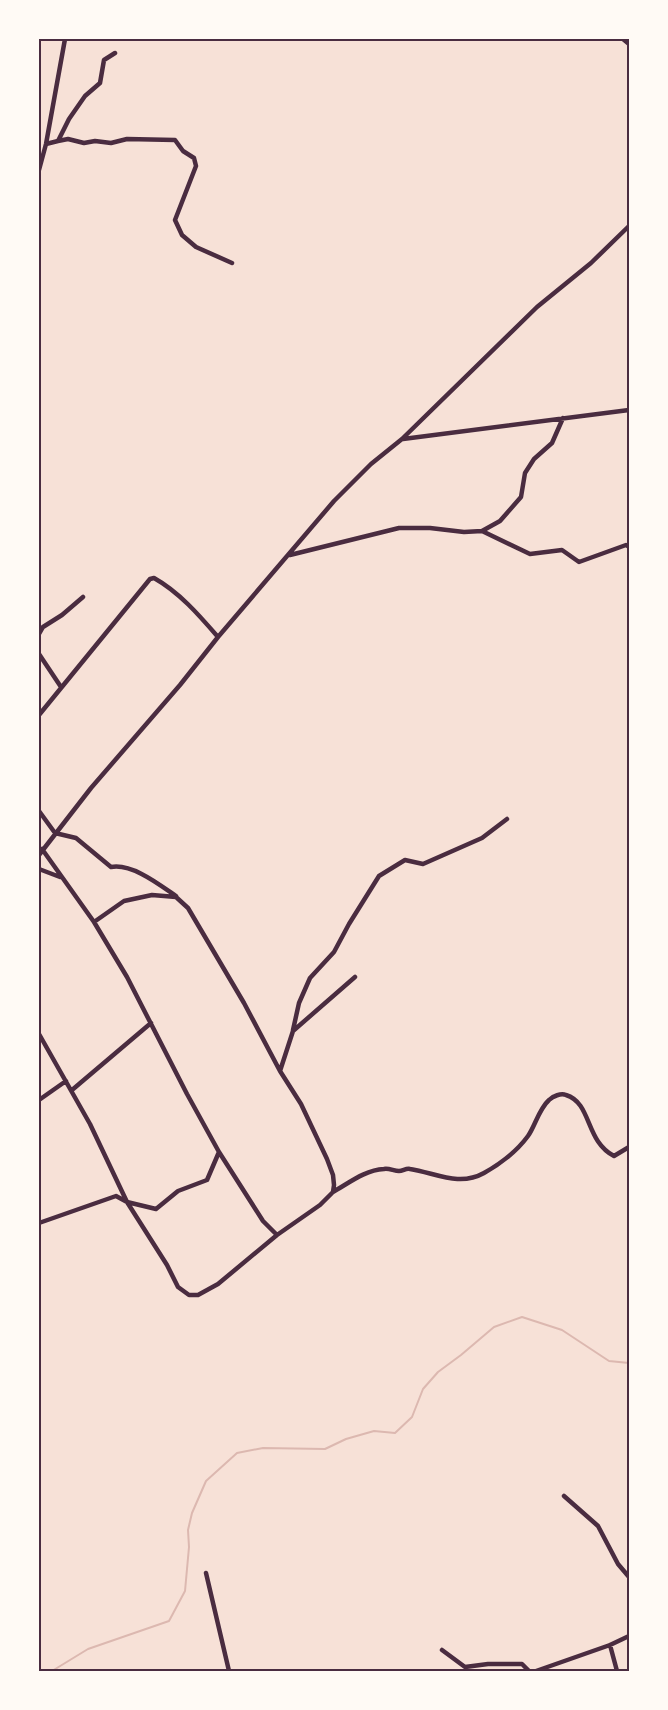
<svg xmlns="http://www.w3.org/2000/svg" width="668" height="1710" viewBox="0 0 668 1710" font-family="'Public Sans',sans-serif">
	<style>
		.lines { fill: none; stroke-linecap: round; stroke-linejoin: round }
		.stream { stroke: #dcb8b0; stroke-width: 2 }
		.minor { stroke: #4a2c40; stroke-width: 4.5 }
		.neatline { fill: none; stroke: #4a2c40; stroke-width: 2 }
	</style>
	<rect width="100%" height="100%" fill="#f7e1d7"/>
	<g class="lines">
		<!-- stream -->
		<path class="stream" d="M52 1671 88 1649 169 1621 185 1591 189 1547 188 1530 192 1513 206 1481 237 1453 263 1448 325 1449 346 1439 374 1431 395 1433 412 1417 423 1389 438 1372 461 1355 494 1327 522 1317 562 1330 609 1361 629 1363"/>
		<!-- minor -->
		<path class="minor" d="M623 39 629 44
			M58 141 68 139 84 143 95 141 111 143 127 139 175 140 183 151 194 158 196 166 175 220 182 235 196 247 232 263
			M46 144 58 141 69 119 85 96 100 83 104 60 115 53
			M39 170 46 144 65 39
			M403 439 629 410
			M482 531 530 554 562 550 579 562 626 545 629 547
			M290 555 399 528H430L464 532 482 531 500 521 521 497 525 473 534 459 552 443 563 418
			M39 634 43 627 62 615 83 597
			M39 654 61 687
			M39 715 150 579 154 578C179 592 199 615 218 637
			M39 811 55 833 76 838 111 867C132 863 160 885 176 896
			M42 849 94 922 127 977 187 1094 219 1152 263 1221 277 1235
			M39 855 91 788 180 685 218 637 334 501 371 464 402 439 537 307 591 263 629 226
			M39 869 60 877
			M94 922 124 901 152 895 176 897 188 908 244 1003 280 1071
			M293 1030 299 1003 310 978 334 952 349 924 379 876 405 860 423 864 482 838 507 819
			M39 1034 90 1124 127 1202 167 1265 178 1287 189 1295H198L218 1284 277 1235 320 1205 333 1192 334 1185 333 1175 327 1159 301 1104 280 1071 293 1031 355 977
			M72 1090 151 1023
			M39 1100 66 1081
			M333 1192C349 1183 365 1170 384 1169 389 1168 394 1171 399 1171 403 1171 406 1168 410 1169 436 1173 459 1187 484 1173 500 1164 517 1151 528 1136 535 1126 539 1109 549 1100 553 1096 561 1093 566 1095 592 1103 585 1141 614 1156L629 1147
			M39 1223 116 1196 127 1202 156 1209 178 1191 207 1180 219 1152
			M564 1496 598 1526 618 1564 629 1577
			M206 1573 229 1671
			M610 1645 617 1671
			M442 1650 465 1667 488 1664H522L529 1671
			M536 1671 610 1645 629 1636"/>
	</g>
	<!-- border -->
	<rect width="668" height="1710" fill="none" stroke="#fffaf5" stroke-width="80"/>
	<rect x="40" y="40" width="588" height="1630" class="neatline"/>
</svg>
